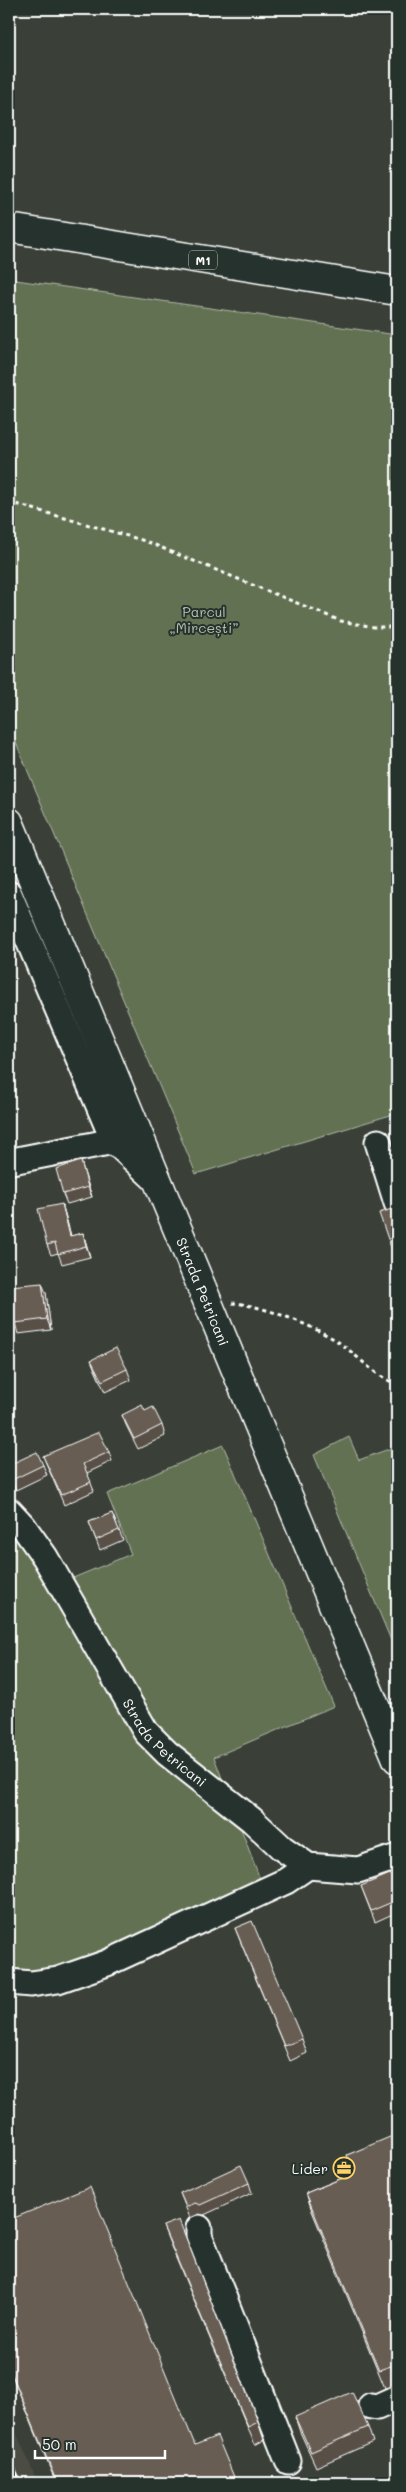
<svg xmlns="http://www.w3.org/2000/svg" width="406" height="2492" viewBox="0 0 406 2492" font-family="Mali,sans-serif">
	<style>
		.built { fill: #4c4d44 }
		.green { fill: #637152; stroke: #b1b8a8 }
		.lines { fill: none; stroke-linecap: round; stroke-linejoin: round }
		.minor-casing { stroke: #fff; stroke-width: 29 }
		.major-casing { stroke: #fff; stroke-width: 31 }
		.highway-casing { stroke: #fff; stroke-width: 31 }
		.path { stroke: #fff; stroke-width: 3; stroke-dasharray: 4 4; stroke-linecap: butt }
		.minor { stroke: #26332d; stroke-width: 25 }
		.major { stroke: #26332d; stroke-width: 28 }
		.highway { stroke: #26332d; stroke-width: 28 }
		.rail { stroke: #fff; stroke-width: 4 }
		.wall { fill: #595047; stroke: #fff }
		.shaded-wall { fill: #484139; stroke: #fff }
		.building { fill: #675d52; stroke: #fff }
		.labels { text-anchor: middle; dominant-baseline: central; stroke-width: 4; stroke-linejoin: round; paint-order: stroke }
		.shield { fill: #26332d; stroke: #bec2c0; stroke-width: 1 }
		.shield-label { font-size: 12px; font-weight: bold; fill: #fff }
		.park-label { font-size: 14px; fill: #b9bfb1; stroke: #26332d }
		.street-label { font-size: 14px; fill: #fff; stroke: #26332d }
		.poi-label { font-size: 14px; fill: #fff; stroke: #26332d; text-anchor: end }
	</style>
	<rect width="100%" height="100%" fill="#3a4038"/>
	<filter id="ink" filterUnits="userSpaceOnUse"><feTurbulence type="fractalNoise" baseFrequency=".02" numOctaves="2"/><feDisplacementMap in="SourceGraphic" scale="10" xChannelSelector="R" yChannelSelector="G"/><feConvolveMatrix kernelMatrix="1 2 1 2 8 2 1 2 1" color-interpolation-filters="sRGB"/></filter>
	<g filter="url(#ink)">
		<!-- built -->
		<path class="built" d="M9 2416 38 2483H9Z"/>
		<!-- green -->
		<path class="green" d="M9 279 397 335V1113L196 1174 9 726Z
			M349 1437 359 1460 397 1446V1655L314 1455Z
			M223 1445 334 1706 214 1757 263 1887 44 1972 9 1971V1530L19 1537 49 1588 131 1554 107 1494Z"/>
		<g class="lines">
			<!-- minor casing -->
			<g class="minor-casing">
				<g id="minor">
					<path d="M9 894 114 1141 158 1182"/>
					<path d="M378 1142 397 1203"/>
					<path d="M12 1161 114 1141"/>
					<path id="s1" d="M9 1511 23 1526 45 1557 146 1732 167 1753 252 1820 282 1848 308 1866 358 1870 397 1857"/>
					<path d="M9 1982 31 1984 58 1980 107 1963 286 1881 308 1866"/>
					<path d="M199 2228V2235L288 2461"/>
					<path d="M371 2406 377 2407 397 2398"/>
				</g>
			</g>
			<!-- major casing -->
			<g class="major-casing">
				<g id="major">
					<path id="s2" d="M9 822 397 1759"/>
				</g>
			</g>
			<!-- highway casing -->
			<g class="highway-casing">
				<path id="highway" d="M9 228 397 291"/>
			</g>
			<!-- path -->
			<path class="path" d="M9 502 145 541 341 621 374 627H397
				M232 1303C262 1305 308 1324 334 1339 355 1352 373 1376 397 1384"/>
			<!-- minor -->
			<use href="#minor" class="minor"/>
			<!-- major -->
			<use href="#major" class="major"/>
			<!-- highway -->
			<use href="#highway" class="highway"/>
			<!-- rail -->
			<path class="rail" d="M9 2459 21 2483"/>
		</g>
		<!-- wall -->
		<path class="wall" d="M84 1172 92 1197 67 1204 63 1194Z
			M62 1204 65 1214 71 1236 83 1233 90 1257 62 1264 58 1253 51 1255 47 1245Z
			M392 1209 397 1223V1251L393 1252 389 1242Z
			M46 1293 51 1330 18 1334 15 1323Z
			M91 1360 127 1369 131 1380 105 1392 95 1370Z
			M145 1411 162 1425 165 1436 138 1449 126 1425 122 1415Z
			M109 1452 112 1461 87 1473 94 1491 64 1505 43 1456Z
			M9 1465H43L47 1475 16 1490 9 1475Z
			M112 1513 123 1540 100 1550 89 1522Z
			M361 1886 397 1891V1912L375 1922Z
			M235 1928 302 2039 307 2053 290 2061 241 1943Z
			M397 2136V2384L385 2388 312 2211 306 2193 354 2173 347 2155Z
			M249 2183 252 2193 204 2215 199 2214 190 2218 180 2193Z
			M9 2220 195 2445 234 2477 236 2483H56L9 2368Z
			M163 2226 258 2422 264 2440 255 2445 170 2244Z
			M295 2417 368 2427 373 2442 316 2467 300 2432Z"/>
		<!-- shaded-wall -->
		<path class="shaded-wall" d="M81 1161 84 1172 92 1197 88 1187Z
			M62 1204 65 1214 74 1247 70 1236Z
			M83 1233 86 1243 90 1257 86 1246Z
			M42 1283 46 1293 51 1330 47 1319Z"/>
		<!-- building -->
		<path class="building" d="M81 1161 88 1187 63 1194 56 1169Z
			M62 1204 70 1236 83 1233 86 1246 58 1254 55 1243 47 1245 38 1209Z
			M392 1209 397 1224V1239L389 1242 379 1213Z
			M42 1283 47 1319 15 1323 10 1286Z
			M116 1348 127 1369 102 1381 91 1360Z
			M142 1405 145 1411 153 1407 162 1425 134 1439 122 1415Z
			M99 1432 109 1452 83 1464 91 1482 61 1495 43 1456Z
			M37 1452 43 1465 12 1480 9 1473V1465Z
			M112 1513 119 1530 96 1540 89 1522Z
			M390 1874 397 1891V1900L371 1911 361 1886Z
			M252 1921 302 2039 284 2046 235 1928Z
			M397 2134V2367H396L391 2366 379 2370 306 2193 355 2173 347 2155Z
			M241 2165 249 2183 200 2205 195 2203 186 2207 180 2193Z
			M90 2187 195 2445 217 2436 234 2477 218 2483H57L9 2367V2220Z
			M179 2220 258 2422 248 2427 163 2226Z
			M352 2392 368 2427 311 2452 295 2417Z"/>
	</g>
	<!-- icons -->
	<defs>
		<g id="office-ring" transform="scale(1.125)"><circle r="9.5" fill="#26332d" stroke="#ffd166" stroke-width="1.5"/><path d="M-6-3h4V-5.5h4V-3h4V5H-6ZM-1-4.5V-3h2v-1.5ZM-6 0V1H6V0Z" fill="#ffd166"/></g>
	</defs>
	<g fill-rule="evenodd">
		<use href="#office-ring" x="344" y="2168"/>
	</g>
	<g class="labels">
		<!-- shield labels -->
		<rect class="shield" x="189" y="250.5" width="28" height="19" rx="4"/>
		<g class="shield-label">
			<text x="203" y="260">M1</text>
		</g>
		<!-- park labels -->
		<g class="park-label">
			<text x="204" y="611">Parcul<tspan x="204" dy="16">„Mircești”</tspan></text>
		</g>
		<!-- street labels -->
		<g class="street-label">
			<text stroke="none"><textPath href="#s2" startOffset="508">Strada Petricani</textPath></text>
			<text stroke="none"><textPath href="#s1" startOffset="281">Strada Petricani</textPath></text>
		</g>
		<!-- poi labels -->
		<g class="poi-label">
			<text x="328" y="2168">Lider</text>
		</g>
	</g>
	<!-- margin -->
	<rect width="406" height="2492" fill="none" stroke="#26332d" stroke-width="30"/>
	<rect x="15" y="15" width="376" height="2462" fill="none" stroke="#fff" stroke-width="2" filter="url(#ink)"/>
	<!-- scale -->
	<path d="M35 2450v8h130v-8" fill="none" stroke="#ffffff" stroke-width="2.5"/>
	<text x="42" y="2450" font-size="15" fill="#ffffff" stroke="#26332d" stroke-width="4" paint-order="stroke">50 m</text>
</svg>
